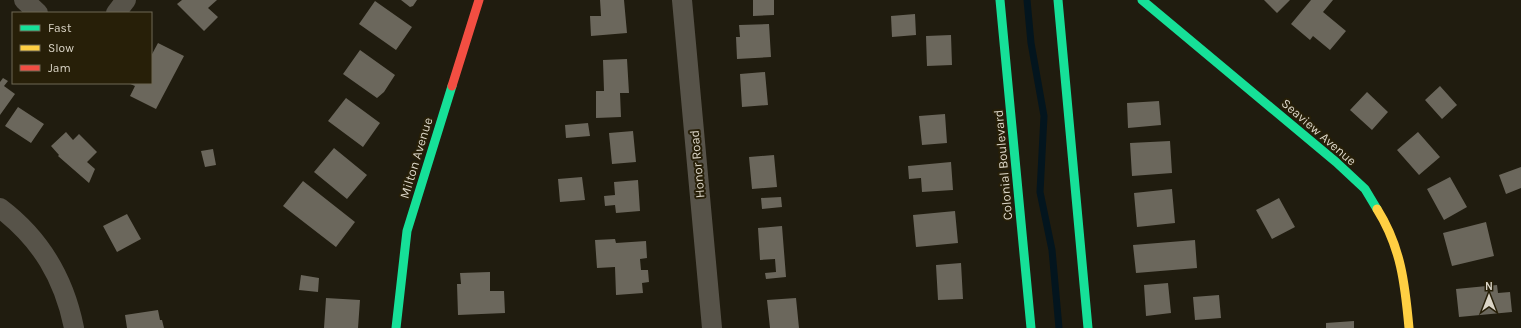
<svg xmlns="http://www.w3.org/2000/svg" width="1521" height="328" viewBox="0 0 1521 328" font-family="Karla,sans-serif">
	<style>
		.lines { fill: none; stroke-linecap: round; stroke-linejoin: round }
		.stream { stroke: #03151e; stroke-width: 7 }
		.building { fill: #6b675c }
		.street { stroke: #575349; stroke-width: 20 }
		.fast { stroke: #16e098; stroke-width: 9 }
		.slow { stroke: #ffcf43; stroke-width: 9 }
		.jam { stroke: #f24e42; stroke-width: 9 }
		.labels { text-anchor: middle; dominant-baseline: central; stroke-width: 4; stroke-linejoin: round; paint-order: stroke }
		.street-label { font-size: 13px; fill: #dbd5c7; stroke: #271f08 }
	</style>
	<rect width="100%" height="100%" fill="#201c0f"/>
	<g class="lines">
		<!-- stream -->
		<path class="stream" d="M1027 0 1031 43 1044 116 1040 192 1052 250 1059 328"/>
	</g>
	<!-- building -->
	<path class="building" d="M182 0H217L208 8 218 17 204 31 177 4Z
		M401 0H417L413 6 410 7Z
		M600 0H624L627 33 591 36 590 16H601Z
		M753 0H774V15L753 16Z
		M1264 0H1290L1277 13Z
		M1311 0H1333L1323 12 1346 31 1330 50 1313 36 1310 40 1291 24Z
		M375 1 412 27 396 50 359 24Z
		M915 14 916 35 892 37 891 16Z
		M769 24 771 57 737 59 736 37H740L739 25Z
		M951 35 952 65 927 66 926 36Z
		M158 43 184 56 156 109 130 96 135 86 128 83H151V56Z
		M360 50 395 75 384 92 377 98 343 74Z
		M627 59 629 93H620L621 117 596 118V91H604L603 60Z
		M765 72 768 105 742 107 740 74Z
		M3 78 8 81 4 86 15 94 0 115V82Z
		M1440 86 1457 105 1442 119 1425 100Z
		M1367 92 1388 112 1372 130 1350 110Z
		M346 98 380 123 363 147 328 121Z
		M1159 101 1161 125 1128 128 1127 103Z
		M18 107 44 124 31 143 5 126Z
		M945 114 947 143 922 145 919 116Z
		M588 123 590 136 566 138 565 125Z
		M633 131 636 162 612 164 609 133Z
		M66 132 73 140 79 134 97 152 87 162 95 169 89 183 58 156 59 155 51 146Z
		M1418 132 1440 157 1419 175 1397 150Z
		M1170 141 1172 173 1132 176 1130 143Z
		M334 148 367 175 347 199 314 172Z
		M213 149 216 165 205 167 201 151Z
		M774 155 777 187 752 189 749 157Z
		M951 162 953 190 922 192 921 178 909 179 908 166Z
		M1521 167V188L1506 194 1499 175Z
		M582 177 585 200 560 202 558 179Z
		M1450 177 1467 207 1444 220 1427 189Z
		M638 180 640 211 616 213 615 205 605 206 604 196 615 195 614 182Z
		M303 181 355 222 336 247 283 206Z
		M1172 189 1175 223 1137 227 1134 193Z
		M781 197 782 207 762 209 761 198Z
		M1279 198 1295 227 1272 239 1256 210Z
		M955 211 958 243 916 247 913 215Z
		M127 214 141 239 117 252 103 226Z
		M1486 222 1494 256 1452 266 1443 233Z
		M782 226 786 277 766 279 765 273 776 272 775 259 760 260 758 228Z
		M615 239 616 243 646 241 647 258 640 259 641 270H648L649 282 642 283 643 293 616 295 615 267 597 268 595 240Z
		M1195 240 1197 268 1136 273 1133 245Z
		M961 263 963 299 938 300 936 265Z
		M490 272V291H504L505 313 458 315 457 284H461L460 273Z
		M301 275 319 278 318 292 299 290Z
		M1168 283 1171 313 1146 316 1144 285Z
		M1497 285 1498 293 1510 292 1512 312 1459 317 1456 289Z
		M1219 295 1221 318 1195 320 1193 297Z
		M326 298 360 300 358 328H324Z
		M796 298 799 328H770L767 300Z
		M158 310 160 320H162L164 328H127L125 315Z
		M1354 321V328H1326V323Z"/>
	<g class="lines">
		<!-- street -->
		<path class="street" d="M24 0 38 13
			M682 0 712 328
			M116 13 126 0
			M0 208C41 239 64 278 74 328"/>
		<!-- fast -->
		<path class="fast" d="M1000 0 1031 328
			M1058 0 1088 328
			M1142 0 1336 162 1365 189 1377 209
			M396 328 407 231 452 86"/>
		<!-- slow -->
		<path class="slow" d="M1377 209C1401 247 1405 284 1409 328"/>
		<!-- jam -->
		<path class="jam" d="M452 86 479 0"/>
	</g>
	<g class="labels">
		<!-- street labels -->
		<g class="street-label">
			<text transform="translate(1319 132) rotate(41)">Seaview Avenue</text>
			<text transform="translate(416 158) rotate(-73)">Milton Avenue</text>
			<text transform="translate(697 164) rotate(-95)">Honor Road</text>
			<text transform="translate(1003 165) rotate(-95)">Colonial Boulevard</text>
		</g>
	</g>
	<!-- legend -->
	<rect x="12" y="12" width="140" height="72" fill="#271f08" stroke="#6f6854"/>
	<rect x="20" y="25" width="20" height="6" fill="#16e098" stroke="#6f6854"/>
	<text x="48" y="32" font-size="12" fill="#dbd5c7">Fast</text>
	<rect x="20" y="45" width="20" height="6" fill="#ffcf43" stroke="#6f6854"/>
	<text x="48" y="52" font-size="12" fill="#dbd5c7">Slow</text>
	<rect x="20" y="65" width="20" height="6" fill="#f24e42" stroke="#6f6854"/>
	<text x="48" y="72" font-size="12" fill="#dbd5c7">Jam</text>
	<!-- north arrow -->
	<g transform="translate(1489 296)" stroke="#271f08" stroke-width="3" paint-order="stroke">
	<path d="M0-3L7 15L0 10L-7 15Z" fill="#dbd5c7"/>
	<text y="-6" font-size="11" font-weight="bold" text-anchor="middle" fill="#dbd5c7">N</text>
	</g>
</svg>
